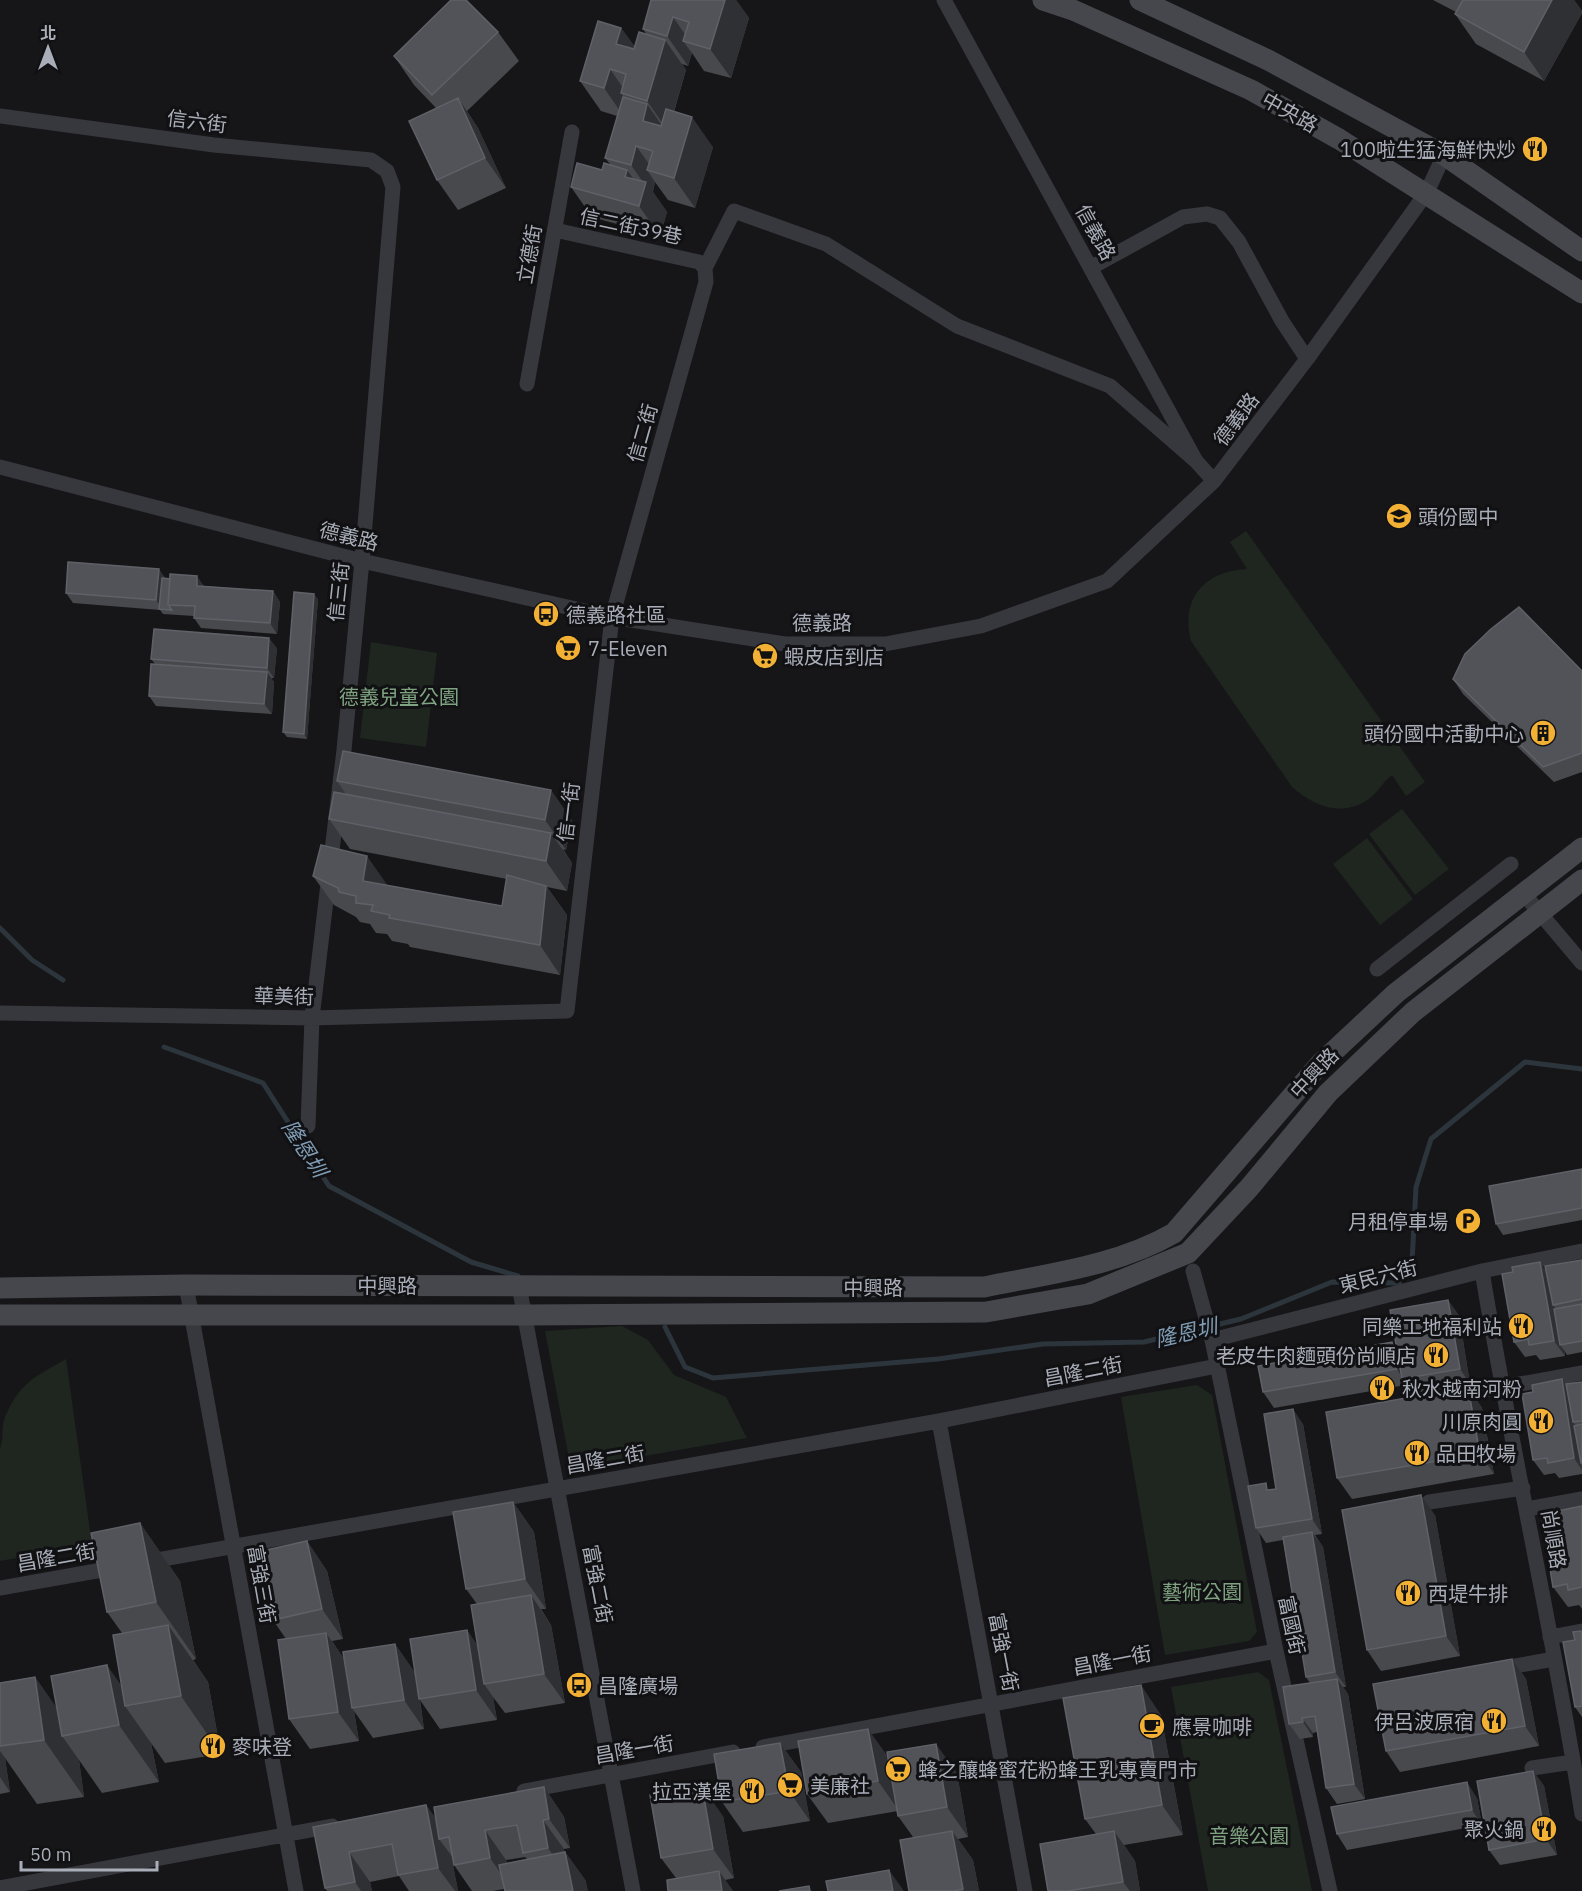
<svg xmlns="http://www.w3.org/2000/svg" width="1582" height="1891" viewBox="0 0 1582 1891" font-family="'IBM Plex Sans','Noto Sans TC',sans-serif">
	<style>
		.green { fill: #1e261f }
		.lines { fill: none; stroke-linecap: round; stroke-linejoin: round }
		.stream { stroke: #2c353c; stroke-width: 5 }
		.street { stroke: #37383d; stroke-width: 15 }
		.secondary { stroke: #45474d; stroke-width: 21 }
		.wall { fill: #47494d; fill-rule: evenodd }
		.shaded-wall { fill: #2f3033 }
		.building { fill: #525359; stroke: #5f6168; stroke-width: 1.5 }
		.labels { text-anchor: middle; dominant-baseline: central; stroke-width: 6; stroke-linejoin: round; paint-order: stroke }
		.street-label { font-size: 20px; fill: #a8adb8; stroke: #111113 }
		.poi-label { font-size: 20px; fill: #a8adb8; stroke: #111113; text-anchor: start }
		.park-label { font-size: 20px; fill: #7fa381; stroke: #111113 }
		.water-label { font-size: 21px; font-style: italic; fill: #7f9bb3; stroke: #111113 }
	</style>
	<rect width="100%" height="100%" fill="#161618"/>
	<!-- green -->
	<path class="green" d="M1246 531 1425 782 1406 796 1392 775C1383 782 1378 792 1369 799 1342 818 1314 806 1292 787L1191 641C1180 598 1205 571 1247 569L1230 542Z
		M371 642 437 653 426 747 360 738Z
		M1402 809 1449 869 1415 895 1369 834Z
		M1367 838 1413 899 1380 925 1333 864Z
		M622 1326 648 1340 674 1375 726 1397 747 1438 571 1469 545 1331Z
		M66 1359 92 1545 0 1561V1449C4 1439 1 1426 5 1417 20 1382 35 1377 66 1359Z
		M1197 1385 1212 1395 1257 1632 1249 1641 1165 1655 1121 1397Z
		M1258 1672 1269 1680 1312 1891H1208L1171 1687Z"/>
	<g class="lines">
		<!-- stream -->
		<path class="stream" d="M0 928 32 960 63 980
			M164 1047 263 1083 329 1186 471 1262 518 1276
			M665 1327 685 1367 713 1378 938 1359 1043 1344 1144 1342 1241 1319 1332 1282 1399 1283 1412 1262 1416 1187 1431 1139 1525 1062 1582 1069"/>
		<!-- street -->
		<path class="street" d="M944 0 1196 461 1214 481
			M0 116 214 145 371 160 387 171 393 187 362 561 344 750 312 1018 308 1126
			M1092 267 1183 217 1207 214 1220 218 1239 242 1282 321 1307 359
			M705 268 734 211 826 244 957 326 1110 386 1196 461
			M527 384 572 132
			M0 467 362 561 612 617 785 644H885L981 626 1107 581 1214 481 1307 359 1427 192 1444 155
			M1524 894 1582 963
			M1377 969 1511 864
			M0 1013 312 1018 567 1011 612 617 706 282 705 268 699 262 555 230
			M1193 1271 1212 1340
			M1482 1271C1512 1453 1553 1632 1582 1814
			M186 1285 296 1891
			M519 1286 633 1891
			M1452 1396 1582 1373
			M939 1421 1025 1891
			M1429 1502 1523 1488
			M1527 1509 1582 1499
			M146 1562 939 1421 1217 1366
			M0 1588 119 1567
			M1550 1637 1582 1631
			M1498 1669 1554 1659
			M763 1747 1276 1651
			M1532 1768 1573 1762
			M524 1791 733 1752
			M0 1888 332 1826
			M1330 1891 1276 1651 1212 1340 1482 1271 1582 1251"/>
		<!-- secondary -->
		<path class="secondary" d="M1043 0 1073 10 1251 90 1339 139 1582 293
			M1140 0 1268 60 1444 155 1582 251
			M0 1288 186 1285 984 1287C1047 1274 1117 1266 1174 1233L1320 1064 1396 993 1582 848
			M0 1315H526L986 1312 1088 1294 1188 1253 1249 1188 1328 1093 1413 1012 1582 880"/>
	</g>
	<!-- wall -->
	<path class="wall" d="M651 0H736L749 18 731 78 704 71 692 53 688 66 682 64 686 70 674 112 713 147 695 208 668 200 655 182 653 192 667 212 660 236 592 217 571 187 602 170 610 164 605 158 617 116 601 111 580 81 621 28 635 47 647 35 643 29Z
		M1433 0H1574L1582 11V13L1544 81 1476 44 1455 14 1456 12Z
		M498 32 519 61 467 111 478 128 506 188 458 210 437 180 436 108 414 85 394 56Z
		M166 578 204 586 273 591 280 602 277 634 201 628 194 618V616L163 614 160 610 73 603 66 593Z
		M318 599 307 739 287 737 283 732Z
		M277 648 274 678H271L274 682 272 714 156 706 149 696 155 664 151 659Z
		M1582 671V772L1554 782 1463 694 1453 679Z
		M337 781 572 820 566 850 563 849 572 863 567 891 547 887 567 915 560 975 410 947 408 944 392 941 387 934 376 933 370 924 360 922 356 917 334 905 313 876 388 886 502 906 507 879 350 849 329 819 346 794Z
		M1582 1169V1220L1503 1235 1496 1224Z
		M1582 1260V1352L1567 1355 1564 1350 1565 1356 1540 1360 1536 1355 1525 1357 1514 1342 1546 1271Z
		M1459 1315 1470 1384 1413 1394 1406 1385 1274 1408 1263 1392 1397 1350Z
		M1582 1382V1474L1559 1478 1555 1473 1544 1475 1533 1460 1566 1384Z
		M1468 1387 1482 1408 1494 1474 1352 1499 1337 1478Z
		M1303 1424 1322 1534 1315 1535 1323 1547 1346 1687H1343L1348 1694 1365 1799 1337 1804 1326 1788 1317 1732 1313 1733V1737L1300 1739 1289 1724 1310 1683 1306 1677 1283 1540 1266 1543 1256 1528 1270 1490 1276 1489Z
		M513 1502 534 1532 546 1609H541L551 1625 565 1703 505 1713 493 1697 497 1720 440 1729 420 1700 424 1729 373 1738 354 1711 359 1741 310 1749 289 1719 286 1639 273 1620 307 1541 327 1571 343 1639 332 1641 344 1659 395 1644 415 1673 467 1630 477 1646V1604L466 1589Z
		M1582 1506V1609L1579 1605 1568 1607 1553 1587V1519Z
		M1435 1515 1460 1656 1381 1671 1367 1650Z
		M140 1523 180 1581 196 1659 193 1660 208 1682 221 1754 165 1763 151 1743 159 1782 102 1793 79 1760 84 1797 37 1804 5 1758 10 1792 0 1794V1683L35 1677 57 1709 122 1686V1633L107 1612Z
		M1582 1631V1717L1575 1707V1640Z
		M1512 1659 1526 1679 1539 1746 1400 1772 1386 1751Z
		M1161 1715 1183 1835 1124 1845 1135 1861 1140 1891H1048L1096 1834 1085 1819Z
		M780 1743 801 1772 810 1821 743 1832 722 1802Z
		M888 1756 957 1773 968 1837 958 1839 973 1860 979 1891H909L913 1837 898 1816V1811L828 1823 807 1794Z
		M1533 1771 1544 1786 1557 1855 1500 1865 1489 1850Z
		M544 1787 564 1817 570 1848 564 1849V1852H565L586 1881 504 1889 493 1891H472L454 1865 452 1857 451 1855 458 1891H409L399 1876 370 1882 372 1891H327L325 1888 313 1827 426 1805 436 1819ZM525 1857 527 1859 507 1863 506 1860Z
		M1477 1798 1482 1825 1347 1850 1337 1834Z
		M723 1816 734 1878 725 1880 733 1891 676 1878 661 1858Z"/>
	<!-- shaded-wall -->
	<path class="shaded-wall" d="M725 0H736L749 18 731 78 710 49Z
		M1552 0H1574L1582 11V13L1544 81 1524 52Z
		M673 17 691 43 683 41 692 53 688 66 667 36Z
		M621 28 642 57 616 44Z
		M665 40 686 70 668 131 647 101Z
		M610 69 628 95 621 93 629 105 625 118 604 88Z
		M458 98 478 128 506 188 485 158Z
		M647 104 668 134 643 121Z
		M692 117 713 147 695 208 674 178Z
		M636 146 655 172 647 170 655 182 653 192 667 212 660 236 639 206 625 177 627 170 643 192 645 185 631 165Z
		M159 569 166 579 163 610 156 600Z
		M197 576 204 586H197Z
		M273 591 280 602 277 634 270 623Z
		M314 594 318 599 307 739 304 734Z
		M269 638 277 648 274 678 267 668Z
		M267 672 274 682 272 714 264 704Z
		M551 790 572 820 566 850 545 820Z
		M551 833 572 863 567 891 546 861Z
		M367 856 388 886 363 881Z
		M546 886 567 915 560 975 540 945Z
		M1540 1262 1550 1277 1553 1305 1557 1310 1560 1345 1564 1350 1565 1356 1554 1341Z
		M1448 1300 1459 1315 1470 1384 1460 1369Z
		M1392 1342 1403 1358V1379L1397 1369Z
		M1562 1379 1573 1395V1422L1578 1430 1582 1470 1574 1458Z
		M1468 1387 1482 1408 1494 1474 1480 1454Z
		M1293 1409 1303 1424 1322 1534 1312 1519Z
		M1421 1495 1435 1515 1460 1656 1446 1636Z
		M513 1502 534 1532 546 1609 525 1579Z
		M140 1523 180 1581 196 1659 156 1602Z
		M1312 1532 1323 1547 1346 1687 1335 1672Z
		M307 1541 327 1571 343 1639 322 1609Z
		M531 1595 551 1625 565 1703 544 1674Z
		M168 1625 208 1682 221 1754 181 1696Z
		M467 1630 488 1660 484 1684 493 1697 497 1720 476 1690Z
		M326 1633 347 1663 352 1708 354 1711 359 1741 338 1712Z
		M395 1644 416 1674 424 1729 404 1700Z
		M1512 1659 1526 1679 1539 1746 1525 1726Z
		M107 1665 135 1705 125 1706 151 1743 159 1782 119 1725Z
		M35 1677 75 1734 62 1736 79 1760 84 1797 44 1740Z
		M1337 1679 1348 1694 1365 1799 1354 1784Z
		M1141 1685 1161 1715 1183 1835 1162 1805Z
		M1302 1718 1313 1733V1737L1303 1722Z
		M868 1729 889 1758 899 1811 878 1781Z
		M780 1743 801 1772 810 1821 789 1791Z
		M936 1744 957 1773 968 1837 947 1807Z
		M0 1751 5 1758 10 1792 0 1777Z
		M1533 1771 1544 1786 1557 1855 1546 1839Z
		M1467 1782 1477 1798 1482 1825 1472 1810Z
		M702 1786 723 1816 734 1878 713 1849Z
		M544 1787 564 1817 570 1848 549 1819Z
		M426 1805 447 1835 439 1839 451 1855 458 1891H455L438 1868Z
		M543 1820 564 1849 569 1878 548 1848Z
		M485 1830 506 1860 511 1888 490 1858Z
		M952 1831 973 1860 979 1891H964L963 1889Z
		M1114 1831 1135 1861 1140 1891H1130L1123 1882Z
		M349 1852 370 1882 372 1891H361L355 1882Z
		M565 1852 586 1881 588 1891H573Z
		M889 1870 904 1891H893Z
		M719 1871 733 1891H722Z"/>
	<!-- building -->
	<path class="building" d="M451 0H466L498 32 432 95 394 56Z
		M651 0H725L710 49 683 41 689 22 673 17 667 36 643 29Z
		M1463 0H1552L1524 52 1455 14Z
		M598 21 621 28 616 44 634 49 639 32 665 40 647 101 621 93 626 74 610 69 604 88 580 81Z
		M623 97 647 104 643 121 661 126 666 109 692 117 674 178 647 170 653 151 636 146 631 165 605 158Z
		M458 98 485 158 437 180 409 121Z
		M577 163 602 170 604 163 627 170 625 177 646 182 639 206 571 187Z
		M68 562 159 569 156 600 66 593Z
		M170 574 197 576V586L273 591 270 623 194 618 195 606 168 605Z
		M162 578 170 579 168 605 172 610 159 609Z
		M294 592 314 594 304 734 283 732Z
		M1519 607 1582 671V753L1543 767 1453 679 1465 654 1491 629Z
		M154 629 269 638 267 668 151 659Z
		M151 664 267 672 264 704 149 696Z
		M343 751 551 790 545 820 337 781Z
		M334 792 551 833 546 861 329 819Z
		M321 845 367 856 363 881 402 888 502 906 507 875 546 886 540 945 389 918 390 915 371 911 373 905 356 903V896L339 892 338 888 313 876Z
		M1582 1169V1208L1496 1224 1489 1186Z
		M1582 1260V1299L1553 1305 1545 1266Z
		M1540 1262 1554 1341 1529 1345 1528 1339 1514 1342 1502 1274 1513 1272 1512 1267Z
		M1448 1300 1460 1369 1402 1379 1390 1310Z
		M1582 1304V1341L1560 1345 1554 1309Z
		M1392 1342 1397 1369 1263 1392 1258 1366Z
		M1562 1379 1574 1458 1548 1463 1547 1458 1533 1460 1522 1394 1533 1392 1532 1385Z
		M1582 1382V1421L1573 1422 1566 1384Z
		M1468 1387 1480 1454 1337 1478 1326 1412Z
		M1293 1409 1312 1519 1256 1528 1248 1486 1266 1483 1267 1490 1276 1489 1264 1414Z
		M1582 1424V1462L1581 1463 1574 1426Z
		M1421 1495 1446 1636 1367 1650 1342 1510Z
		M513 1502 525 1579 466 1589 453 1512Z
		M1582 1506V1587L1568 1590 1567 1584 1553 1587 1542 1521 1553 1519 1552 1512Z
		M140 1523 156 1602 107 1612 91 1533Z
		M1312 1532 1335 1672 1306 1677 1283 1537Z
		M307 1541 322 1609 273 1620 257 1552Z
		M531 1595 544 1674 484 1684 471 1605Z
		M168 1625 181 1696 125 1706 113 1635Z
		M467 1630 476 1690 419 1699 410 1639Z
		M1582 1631V1706L1575 1707 1563 1642 1575 1640 1573 1632Z
		M326 1633 338 1712 289 1719 278 1640Z
		M395 1644 404 1700 352 1708 343 1652Z
		M1512 1659 1525 1726 1386 1751 1373 1684Z
		M107 1665 119 1725 62 1736 51 1676Z
		M35 1677 44 1740 0 1746V1683Z
		M1337 1679 1354 1784 1326 1788 1315 1716 1302 1718 1303 1722 1289 1724 1283 1687Z
		M1141 1685 1162 1805 1085 1819 1063 1698Z
		M868 1729 878 1781 807 1794 798 1741Z
		M780 1743 789 1791 722 1802 714 1754Z
		M936 1744 947 1807 898 1816 887 1752Z
		M1533 1771 1546 1839 1489 1850 1477 1781Z
		M1467 1782 1472 1810 1337 1834 1331 1807Z
		M702 1786 713 1849 661 1858 650 1795Z
		M544 1787 549 1819 543 1820 548 1848 523 1853 517 1825 485 1830 490 1858 454 1865 449 1837 439 1839 434 1807Z
		M426 1805 438 1868 398 1875 392 1844 349 1852 355 1882 325 1888 313 1827Z
		M952 1831 963 1889 954 1891H909L900 1840Z
		M1114 1831 1123 1882 1068 1891H1048L1040 1844Z
		M565 1852 573 1891H505L499 1865Z
		M889 1870 893 1891H828L826 1881Z
		M719 1871 722 1891H668L667 1880Z
		M809 1886 810 1891H779Z"/>
	<!-- icons -->
	<defs>
		<g id="restaurant-disc" transform="scale(1.35)"><circle r="9.5" fill="#f2b134" stroke="#111113"/><path d="M-5-6h1v4h1v-4h1v4h1v-4h1v5L-1.5 .5V6h-2V.5L-5-1ZM5-6V6H3V1.5H1.5Q1.5-4 5-6Z" fill="#111"/></g>
		<g id="school-disc" transform="scale(1.35)"><circle r="9.5" fill="#f2b134" stroke="#111113"/><path d="M0-5L7-2L0 1L-7-2ZM-4 1L0 2.5L4 1V4Q0 6-4 4Z" fill="#111"/></g>
		<g id="bus-disc" transform="scale(1.35)"><circle r="9.5" fill="#f2b134" stroke="#111113"/><path d="M-5-6H5V4H4V6H2V4H-2V6H-4V4H-5ZM-3.5-4V0h7V-4ZM-3.5 1.2v1.5H-2V1.2ZM2 1.2v1.5H3.5V1.2Z" fill="#111"/></g>
		<g id="supermarket-disc" transform="scale(1.35)"><circle r="9.5" fill="#f2b134" stroke="#111113"/><path d="M-6-5.5h2.5l.6 2H6L4.5 2H-2.5L-4.4-4H-6ZM-1.5 3.2a1.3 1.3 0 1 0 .1 0ZM3 3.2a1.3 1.3 0 1 0 .1 0Z" fill="#111"/></g>
		<g id="building-disc" transform="scale(1.35)"><circle r="9.5" fill="#f2b134" stroke="#111113"/><path d="M-4-6H4V6H1V3H-1V6H-4ZM-2.5-4.3h1.7v1.8h-1.7ZM.8-4.3h1.7v1.8H.8ZM-2.5-1h1.7V.8h-1.7ZM.8-1h1.7V.8H.8Z" fill="#111"/></g>
		<g id="parking-disc" transform="scale(1.35)"><circle r="9.5" fill="#f2b134" stroke="#111113"/><path d="M-3.5-5.5H1a3.5 3.5 0 0 1 0 7H-1V5.5H-3.5ZM-1-3.4V-.6H.8a1.4 1.4 0 0 0 0-2.8Z" fill="#111"/></g>
		<g id="cafe-disc" transform="scale(1.35)"><circle r="9.5" fill="#f2b134" stroke="#111113"/><path d="M-5.5-4.5H6V0H3Q3 3.5 0 3.5H-2.5Q-5.5 3.5-5.5 0ZM3-3.2v2h1.7v-2ZM-6 4.5H4V6H-6Z" fill="#111"/></g>
	</defs>
	<g fill-rule="evenodd">
		<use href="#restaurant-disc" x="1535" y="149"/>
		<use href="#school-disc" x="1399" y="516"/>
		<use href="#bus-disc" x="546" y="614"/>
		<use href="#supermarket-disc" x="568" y="648"/>
		<use href="#supermarket-disc" x="765" y="656"/>
		<use href="#building-disc" x="1543" y="733"/>
		<use href="#parking-disc" x="1468" y="1221"/>
		<use href="#restaurant-disc" x="1521" y="1326"/>
		<use href="#restaurant-disc" x="1436" y="1355"/>
		<use href="#restaurant-disc" x="1382" y="1388"/>
		<use href="#restaurant-disc" x="1541" y="1421"/>
		<use href="#restaurant-disc" x="1417" y="1453"/>
		<use href="#restaurant-disc" x="1408" y="1593"/>
		<use href="#bus-disc" x="579" y="1685"/>
		<use href="#restaurant-disc" x="1494" y="1721"/>
		<use href="#cafe-disc" x="1152" y="1726"/>
		<use href="#restaurant-disc" x="213" y="1746"/>
		<use href="#supermarket-disc" x="898" y="1769"/>
		<use href="#supermarket-disc" x="790" y="1785"/>
		<use href="#restaurant-disc" x="752" y="1791"/>
		<use href="#restaurant-disc" x="1544" y="1829"/>
	</g>
	<g class="labels">
		<!-- street labels -->
		<g class="street-label">
			<text transform="translate(1290 112) rotate(29)">中央路</text>
			<text transform="translate(197 121) rotate(7)">信六街</text>
			<text transform="translate(631 226) rotate(12)">信二街39巷</text>
			<text transform="translate(1096 232) rotate(61)">信義路</text>
			<text transform="translate(529 254) rotate(-80)">立德街</text>
			<text transform="translate(1236 419) rotate(-53)">德義路</text>
			<text transform="translate(642 433) rotate(-74)">信二街</text>
			<text transform="translate(349 536) rotate(14)">德義路</text>
			<text transform="translate(338 592) rotate(-84)">信三街</text>
			<text x="822" y="622">德義路</text>
			<text transform="translate(568 812) rotate(-83)">信一街</text>
			<text transform="translate(284 996) rotate(1)">華美街</text>
			<text transform="translate(1314 1073) rotate(-47)">中興路</text>
			<text transform="translate(1378 1276) rotate(-14)">東民六街</text>
			<text x="387" y="1285">中興路</text>
			<text x="873" y="1287">中興路</text>
			<text transform="translate(1083 1371) rotate(-11)">昌隆二街</text>
			<text transform="translate(605 1459) rotate(-10)">昌隆二街</text>
			<text transform="translate(1554 1539) rotate(80)">尚順路</text>
			<text transform="translate(56 1557) rotate(-10)">昌隆二街</text>
			<text transform="translate(262 1584) rotate(80)">富強三街</text>
			<text transform="translate(598 1584) rotate(79)">富強二街</text>
			<text transform="translate(1292 1625) rotate(78)">富國街</text>
			<text transform="translate(1004 1652) rotate(79)">富強一街</text>
			<text transform="translate(1112 1660) rotate(-11)">昌隆一街</text>
			<text transform="translate(634 1749) rotate(-10)">昌隆一街</text>
		</g>
		<!-- poi labels -->
		<g class="poi-label">
			<text x="1516" y="149" text-anchor="end">100啦生猛海鮮快炒</text>
			<text x="1418" y="516">頭份國中</text>
			<text x="566" y="614">德義路社區</text>
			<text x="588" y="648">7-Eleven</text>
			<text x="784" y="656">蝦皮店到店</text>
			<text x="1524" y="733" text-anchor="end">頭份國中活動中心</text>
			<text x="1448" y="1221" text-anchor="end">月租停車場</text>
			<text x="1502" y="1326" text-anchor="end">同樂工地福利站</text>
			<text x="1416" y="1355" text-anchor="end">老皮牛肉麵頭份尚順店</text>
			<text x="1402" y="1388">秋水越南河粉</text>
			<text x="1522" y="1421" text-anchor="end">川原肉圓</text>
			<text x="1436" y="1453">品田牧場</text>
			<text x="1428" y="1593">西堤牛排</text>
			<text x="598" y="1685">昌隆廣場</text>
			<text x="1474" y="1721" text-anchor="end">伊呂波原宿</text>
			<text x="1172" y="1726">應景咖啡</text>
			<text x="232" y="1746">麥味登</text>
			<text x="918" y="1769">蜂之釀蜂蜜花粉蜂王乳專賣門市</text>
			<text x="810" y="1785">美廉社</text>
			<text x="732" y="1791" text-anchor="end">拉亞漢堡</text>
			<text x="1524" y="1829" text-anchor="end">聚火鍋</text>
		</g>
		<!-- park labels -->
		<g class="park-label">
			<text x="399" y="696">德義兒童公園</text>
			<text x="1202" y="1591">藝術公園</text>
			<text x="1249" y="1835">音樂公園</text>
		</g>
		<!-- water labels -->
		<g class="water-label">
			<text transform="translate(305 1148) rotate(57)">隆恩圳</text>
			<text transform="translate(1186 1332) rotate(-13)">隆恩圳</text>
		</g>
	</g>
	<!-- north arrow -->
	<g transform="translate(48 48)" stroke="#111113" stroke-width="4.5" paint-order="stroke">
	<path d="M0-4.5L10 22L0 15L-10 22Z" fill="#a8adb8"/>
	<text y="-9" font-size="16" font-weight="bold" text-anchor="middle" fill="#a8adb8">北</text>
	</g>
	<!-- scale -->
	<path d="M21 1861v9h136v-9" fill="none" stroke="#a8adb8" stroke-width="3"/>
	<text x="30" y="1861" font-size="18" fill="#a8adb8" stroke="#111113" stroke-width="4.5" paint-order="stroke">50 m</text>
</svg>
